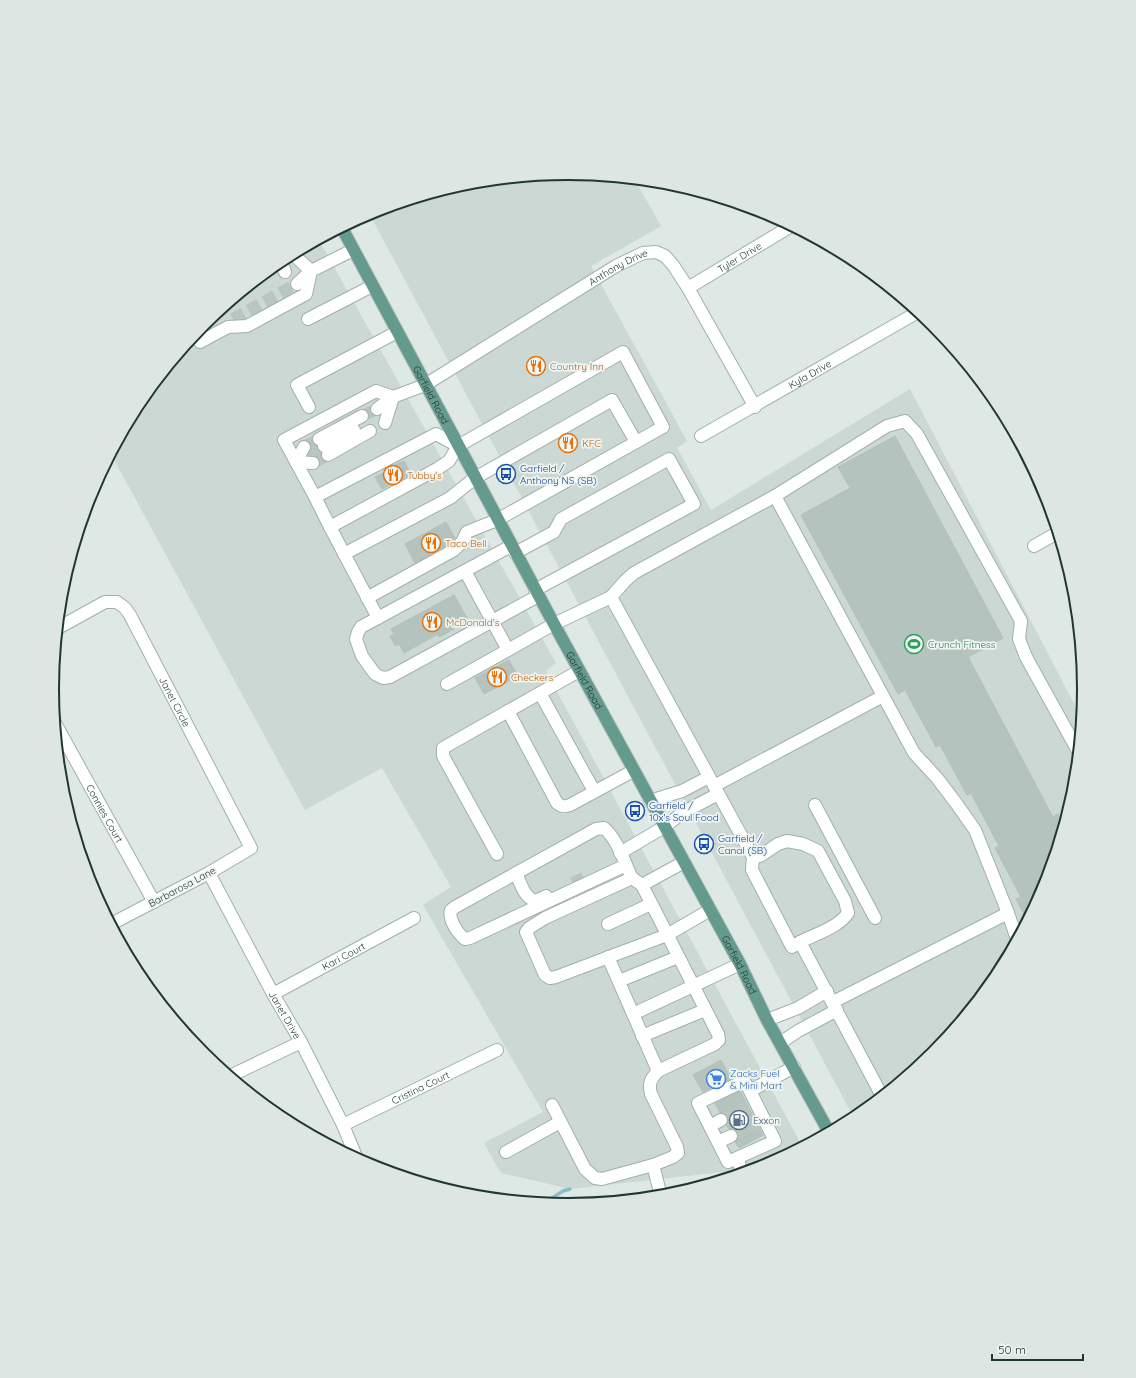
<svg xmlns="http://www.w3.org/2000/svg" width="1136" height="1378" viewBox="0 0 1136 1378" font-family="Quicksand,sans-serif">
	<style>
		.built { fill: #ccd8d3 }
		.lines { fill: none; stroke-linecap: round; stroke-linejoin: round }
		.stream { stroke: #89bfcb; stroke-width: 3.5 }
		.building { fill: #b4c3bd; stroke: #b1c1bb }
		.minor-tunnel { stroke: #b8c5c0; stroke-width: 12; stroke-dasharray: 12 6; stroke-linecap: butt }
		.minor-casing { stroke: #a2afab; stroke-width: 14 }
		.major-casing { stroke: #bcc3c1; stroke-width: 14 }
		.minor { stroke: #fff; stroke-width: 12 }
		.major { stroke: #659b8f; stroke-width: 12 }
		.labels { text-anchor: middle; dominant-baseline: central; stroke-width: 3.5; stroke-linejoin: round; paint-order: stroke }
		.street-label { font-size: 10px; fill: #213731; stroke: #eef5f2 }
		.food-label { font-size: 10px; fill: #c56008; stroke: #eef5f2; text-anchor: start }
		.transit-label { font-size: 10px; fill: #164399; stroke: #eef5f2; text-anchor: start }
		.leisure-label { font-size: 10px; fill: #27864d; stroke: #eef5f2; text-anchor: start }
		.shop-label { font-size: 10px; fill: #366cbe; stroke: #eef5f2; text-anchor: start }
		.service-label { font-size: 10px; fill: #4e5e75; stroke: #eef5f2; text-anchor: start }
		.rim { fill: none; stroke: #213731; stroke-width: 2 }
	</style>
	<rect width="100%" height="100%" fill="#dee8e4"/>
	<!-- built -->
	<path class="built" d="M568 173 635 180 661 226 591 266 687 441 677 448 711 510 910 389 1081 717 1074 790 1045 887 997 976 933 1054 854 1118 369 213 468 183Z
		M319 240 556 663 546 671 802 1146 765 1166 759 1168 570 1189 501 1173 484 1143 543 1112 423 905 451 887 382 768 305 810 111 454 139 402 203 324 282 260Z"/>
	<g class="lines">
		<!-- stream -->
		<path class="stream" d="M544 1203 563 1191 570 1189"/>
	</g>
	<!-- building -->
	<path class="building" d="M895 436 1003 638 968 657 1053 817 1058 814 1063 825 1045 887 1027 920 1016 899 1021 897 995 848 999 846 971 793 967 795 940 745 936 747 905 690 898 694 801 515 850 488 838 467Z
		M404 461 411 474 382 489 375 477 386 471 385 469Z
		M446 522 455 538 449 544 415 563 405 544Z
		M454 595 467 618 452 626 454 629 439 637 438 634 404 653 399 644 395 646 390 636 394 634 391 629Z
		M509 660 518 676 484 694 475 678Z
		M721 1060 731 1079 703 1092 693 1075Z
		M740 1091 763 1135 739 1148 735 1142 738 1137V1133L735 1130 729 1129 726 1125 728 1121V1117L725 1113H720L715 1103Z"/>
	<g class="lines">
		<!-- minor-tunnel -->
		<path class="minor-tunnel" d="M233 319 297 284
			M362 416 377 409
			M304 447 319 439
			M308 454 324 446
			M313 463 328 455
			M573 883 585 877
			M721 1120 748 1106
			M731 1136 757 1123"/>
		<!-- minor casing -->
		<g class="minor-casing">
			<g id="minor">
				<path d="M290 255 296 257 311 271"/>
				<path d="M281 261 285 272"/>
				<path d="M297 284 311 271"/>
				<path id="s1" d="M688 288 791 226"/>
				<path d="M308 319 372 286"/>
				<path d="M196 333 200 342 228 327 247 326 306 294 311 271 353 250"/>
				<path d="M309 407 297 385 397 332"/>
				<path d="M377 409 393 397"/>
				<path d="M385 423 393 397"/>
				<path id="s2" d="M701 436 918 312"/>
				<path d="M319 439 362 416"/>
				<path d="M324 446 354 430"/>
				<path d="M328 455 370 431"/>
				<path d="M296 462 304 447"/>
				<path d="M296 462 313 463"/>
				<path d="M775 496 914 753 937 778 956 803 975 830 1008 913 1017 939"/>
				<path id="s3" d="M315 497 284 440 376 391 393 397 425 385 616 266 643 253 656 252 665 256 673 265 688 288 755 407"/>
				<path d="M330 527 378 618"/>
				<path d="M511 546 361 627 358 632 356 639 362 656 375 674 383 678 390 677 538 596"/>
				<path d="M1034 546 1057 533"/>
				<path d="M515 553 554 532 561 519 669 459 694 504 535 590"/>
				<path d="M344 554 450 498 475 478 612 400 636 442"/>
				<path d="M611 597 753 857 752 870 792 947 800 942 882 1096"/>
				<path d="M367 598 454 550 462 542 467 532 497 520 663 427 623 352 458 446 449 461 437 469 330 527 315 497 436 434 458 446"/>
				<path id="s4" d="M58 628 105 602H117L125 608 130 615 251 848 209 873 111 924"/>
				<path d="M508 650 554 624 611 597 625 581 634 573 775 496 887 426 905 421 917 434 1021 621 1019 639 1026 657 1078 751"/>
				<path d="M579 671 540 693 594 791"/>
				<path d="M447 684 508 650 465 571"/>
				<path d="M508 711 557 803C562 807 565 807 570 805L633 771"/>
				<path id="s5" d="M55 723 154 902"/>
				<path d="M714 786 883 696"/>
				<path d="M650 801 682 791 709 777"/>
				<path d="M815 805 875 918"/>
				<path d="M620 853 664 827 684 812 718 794"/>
				<path d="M497 854 443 756V748L540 693"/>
				<path d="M753 857 760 856 778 844 787 841 803 844 818 851 845 901 848 913C838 928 815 934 800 942"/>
				<path d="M626 865 470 938 465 939C458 934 448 919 451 910L455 907 596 829 604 828C618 840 624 862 632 878"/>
				<path id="s6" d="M209 873 273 994 301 1042 343 1125 357 1159"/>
				<path d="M516 873C521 884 524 898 536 901L546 896"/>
				<path d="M642 885 684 862"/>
				<path d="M608 924 651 904"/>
				<path d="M608 957 658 1071"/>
				<path d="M619 981 678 957"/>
				<path id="s7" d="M273 994 414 918"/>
				<path d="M833 1002 1008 913"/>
				<path d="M633 1014 740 964"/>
				<path d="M767 1020 798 1008 827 991"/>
				<path d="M642 1036 705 1010"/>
				<path d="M780 1043 798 1031 837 1010"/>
				<path d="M230 1076 301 1042"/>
				<path d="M750 1091 744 1081 698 1103 728 1162 775 1141 750 1091 794 1067"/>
				<path d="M552 1105 585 1169 595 1178 602 1179 653 1165"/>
				<path id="s8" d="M343 1125 497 1050"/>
				<path d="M710 1126 721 1120"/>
				<path d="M718 1142 731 1136"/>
				<path d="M506 1152 560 1122"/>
				<path d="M738 1158 741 1173"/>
				<path d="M661 1196 653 1165 673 1157 678 1153 677 1147 651 1094C648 1083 651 1079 658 1071L715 1044 719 1040 718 1034 642 885 632 878 545 918 529 928 526 932 545 975 550 978 556 977 667 935 710 910"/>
			</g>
		</g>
		<!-- major casing -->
		<g class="major-casing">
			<g id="major">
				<path id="s9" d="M342 228 554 624 740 964 767 1020 829 1132"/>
			</g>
		</g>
		<!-- minor -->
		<use href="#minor" class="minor"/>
		<!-- major -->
		<use href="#major" class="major"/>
	</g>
	<!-- icons -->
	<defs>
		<g id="restaurant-ring" transform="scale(1)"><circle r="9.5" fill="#eef5f2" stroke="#e8710a" stroke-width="1.5"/><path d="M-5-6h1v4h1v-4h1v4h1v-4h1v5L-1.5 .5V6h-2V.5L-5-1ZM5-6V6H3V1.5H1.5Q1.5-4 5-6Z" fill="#e8710a"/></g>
		<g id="bus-ring" transform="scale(1)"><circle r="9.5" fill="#eef5f2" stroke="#1a4fb4" stroke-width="1.5"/><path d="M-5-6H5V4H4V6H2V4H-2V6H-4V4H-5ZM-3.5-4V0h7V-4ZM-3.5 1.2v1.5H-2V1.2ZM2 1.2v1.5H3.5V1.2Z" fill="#1a4fb4"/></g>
		<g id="stadium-ring" transform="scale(1)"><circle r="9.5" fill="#eef5f2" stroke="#2e9e5b" stroke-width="1.5"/><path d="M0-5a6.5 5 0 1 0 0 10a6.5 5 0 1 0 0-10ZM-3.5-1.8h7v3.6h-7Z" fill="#2e9e5b"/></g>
		<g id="supermarket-ring" transform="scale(1)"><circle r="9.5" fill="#eef5f2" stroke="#3f7fe0" stroke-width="1.5"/><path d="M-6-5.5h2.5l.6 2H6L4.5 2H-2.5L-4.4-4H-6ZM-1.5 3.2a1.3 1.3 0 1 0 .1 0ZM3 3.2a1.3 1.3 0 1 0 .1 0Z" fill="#3f7fe0"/></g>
		<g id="fuel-ring" transform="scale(1)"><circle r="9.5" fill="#eef5f2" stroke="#5c6f8a" stroke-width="1.5"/><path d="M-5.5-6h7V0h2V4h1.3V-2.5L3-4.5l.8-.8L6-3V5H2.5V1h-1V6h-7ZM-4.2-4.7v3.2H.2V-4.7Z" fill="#5c6f8a"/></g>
	</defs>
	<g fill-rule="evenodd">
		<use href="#restaurant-ring" x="536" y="366"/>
		<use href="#restaurant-ring" x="568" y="443"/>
		<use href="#bus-ring" x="506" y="474"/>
		<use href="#restaurant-ring" x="393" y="475"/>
		<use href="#restaurant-ring" x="431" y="543"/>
		<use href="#restaurant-ring" x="432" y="622"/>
		<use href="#stadium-ring" x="914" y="644"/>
		<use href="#restaurant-ring" x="497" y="677"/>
		<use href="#bus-ring" x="635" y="811"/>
		<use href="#bus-ring" x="704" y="844"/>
		<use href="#supermarket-ring" x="716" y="1079"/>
		<use href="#fuel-ring" x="739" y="1120"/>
	</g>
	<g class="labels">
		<!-- street labels -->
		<g class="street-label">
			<text stroke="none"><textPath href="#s1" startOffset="60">Tyler Drive</textPath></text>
			<text stroke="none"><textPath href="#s3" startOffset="448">Anthony Drive</textPath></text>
			<text stroke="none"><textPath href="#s2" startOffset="125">Kyla Drive</textPath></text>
			<text stroke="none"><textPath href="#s9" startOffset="189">Garfield Road</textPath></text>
			<text stroke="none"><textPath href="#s9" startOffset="513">Garfield Road</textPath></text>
			<text stroke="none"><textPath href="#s4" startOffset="182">Janet Circle</textPath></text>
			<text stroke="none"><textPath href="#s5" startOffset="103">Connies Court</textPath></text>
			<text transform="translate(182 887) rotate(-28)">Barbarosa Lane</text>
			<text stroke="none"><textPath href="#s7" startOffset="80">Kari Court</textPath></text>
			<text stroke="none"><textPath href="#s9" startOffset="837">Garfield Road</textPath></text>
			<text stroke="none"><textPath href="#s6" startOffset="161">Janet Drive</textPath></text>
			<text stroke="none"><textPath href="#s8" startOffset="86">Cristina Court</textPath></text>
		</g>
		<!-- food labels -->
		<g class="food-label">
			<text x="550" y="366">Country Inn</text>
			<text x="582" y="443">KFC</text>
			<text x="407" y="475">Tubby's</text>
			<text x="445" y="543">Taco Bell</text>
			<text x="446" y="622">McDonald's</text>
			<text x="511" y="677">Checkers</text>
		</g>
		<!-- transit labels -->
		<g class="transit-label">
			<text x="520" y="468">Garfield /<tspan x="520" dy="12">Anthony NS (SB)</tspan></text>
			<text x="649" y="805">Garfield /<tspan x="649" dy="12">10x's Soul Food</tspan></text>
			<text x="718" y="838">Garfield /<tspan x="718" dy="12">Canal (SB)</tspan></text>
		</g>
		<!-- leisure labels -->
		<g class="leisure-label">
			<text x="928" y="644">Crunch Fitness</text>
		</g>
		<!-- shop labels -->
		<g class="shop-label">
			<text x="730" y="1073">Zacks Fuel<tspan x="730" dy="12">&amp; Mini Mart</tspan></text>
		</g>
		<!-- service labels -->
		<g class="service-label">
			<text x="753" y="1120">Exxon</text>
		</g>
	</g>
	<!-- crop -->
	<path d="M0 0H1136V1378H0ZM59 689a509 509 0 1 1 1018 0a509 509 0 1 1-1018 0Z" fill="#dee6e3" fill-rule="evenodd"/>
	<path class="rim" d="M59 689a509 509 0 1 1 1018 0a509 509 0 1 1-1018 0Z"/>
	<!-- scale -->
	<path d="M992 1354v6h91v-6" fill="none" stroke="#213731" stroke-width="2"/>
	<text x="998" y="1354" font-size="12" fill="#213731" stroke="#eef5f2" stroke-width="3" paint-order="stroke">50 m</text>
</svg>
